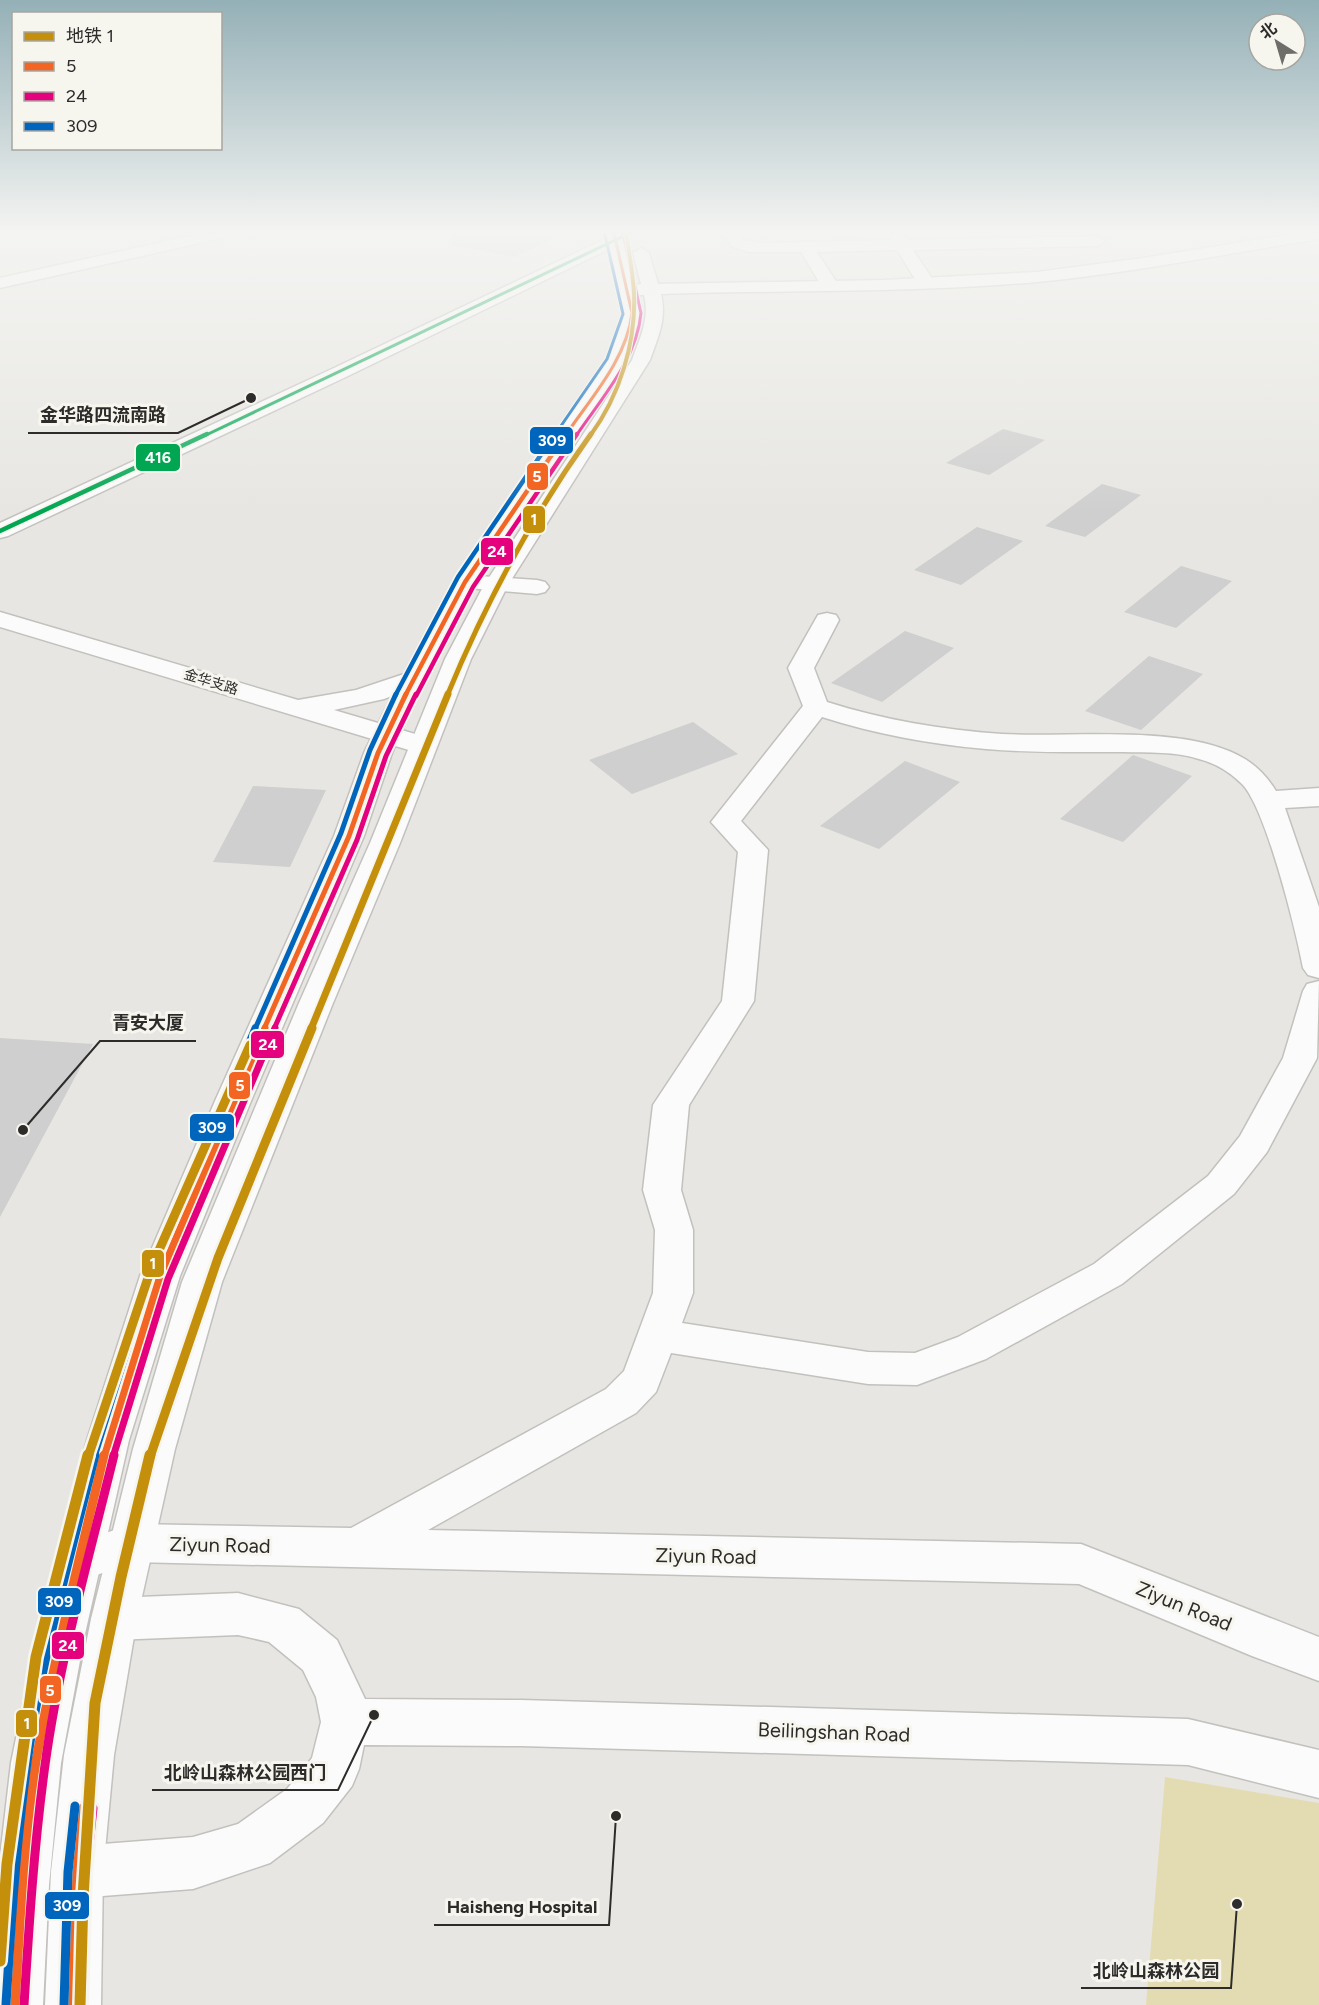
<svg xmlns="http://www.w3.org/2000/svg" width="1319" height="2005" viewBox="0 0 1319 2005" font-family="Figtree,'Noto Sans SC',sans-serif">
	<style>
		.green { fill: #e3dcb3 }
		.building { fill: #cecfce }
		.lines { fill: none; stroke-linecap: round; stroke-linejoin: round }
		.minor-casing { stroke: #c2c1be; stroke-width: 3 }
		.major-casing { stroke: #c2c1be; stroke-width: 3 }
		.minor { fill: #fbfbfb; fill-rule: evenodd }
		.major { fill: #fbfbfb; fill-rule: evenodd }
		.bus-1-far4-casing { stroke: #f6f5ee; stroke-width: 5 }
		.bus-1-far3-casing { stroke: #f6f5ee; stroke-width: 8 }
		.bus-1-far2-casing { stroke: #f6f5ee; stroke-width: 9 }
		.bus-1-far1-casing { stroke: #f6f5ee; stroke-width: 11 }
		.bus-1-casing { stroke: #f6f5ee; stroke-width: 14 }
		.bus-2-far4-casing { stroke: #f6f5ee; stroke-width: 5 }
		.bus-2-far3-casing { stroke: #f6f5ee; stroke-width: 8 }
		.bus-2-far2-casing { stroke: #f6f5ee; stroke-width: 9 }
		.bus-2-far1-casing { stroke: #f6f5ee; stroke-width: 11 }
		.bus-2-casing { stroke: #f6f5ee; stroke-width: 14 }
		.bus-3-far4-casing { stroke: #f6f5ee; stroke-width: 5 }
		.bus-3-far3-casing { stroke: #f6f5ee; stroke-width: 8 }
		.bus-3-far2-casing { stroke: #f6f5ee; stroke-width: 9 }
		.bus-3-far1-casing { stroke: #f6f5ee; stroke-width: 11 }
		.bus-3-casing { stroke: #f6f5ee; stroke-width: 14 }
		.bus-4-far1-casing { stroke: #f6f5ee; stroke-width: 5 }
		.bus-4-casing { stroke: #f6f5ee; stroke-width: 8 }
		.bus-1-far4 { stroke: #f26522; stroke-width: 3 }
		.bus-1-far3 { stroke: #f26522; stroke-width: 4.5 }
		.bus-1-far2 { stroke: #f26522; stroke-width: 5 }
		.bus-1-far1 { stroke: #f26522; stroke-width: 7 }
		.bus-1 { stroke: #f26522; stroke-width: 9 }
		.bus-2-far4 { stroke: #e5007d; stroke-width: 3 }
		.bus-2-far3 { stroke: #e5007d; stroke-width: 4.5 }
		.bus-2-far2 { stroke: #e5007d; stroke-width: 5 }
		.bus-2-far1 { stroke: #e5007d; stroke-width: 7 }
		.bus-2 { stroke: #e5007d; stroke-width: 9 }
		.bus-3-far4 { stroke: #0065bd; stroke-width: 3 }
		.bus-3-far3 { stroke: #0065bd; stroke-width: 4.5 }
		.bus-3-far2 { stroke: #0065bd; stroke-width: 5 }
		.bus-3-far1 { stroke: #0065bd; stroke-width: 7 }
		.bus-3 { stroke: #0065bd; stroke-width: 9 }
		.bus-4-far1 { stroke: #00a651; stroke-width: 3 }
		.bus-4 { stroke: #00a651; stroke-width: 4.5 }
		.metro-1-far4-casing { stroke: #f6f5ee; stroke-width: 6 }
		.metro-1-far3-casing { stroke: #f6f5ee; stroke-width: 8 }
		.metro-1-far2-casing { stroke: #f6f5ee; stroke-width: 10 }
		.metro-1-far1-casing { stroke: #f6f5ee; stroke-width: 14 }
		.metro-1-casing { stroke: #f6f5ee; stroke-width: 16 }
		.metro-1-far4 { stroke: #c48f0a; stroke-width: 4 }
		.metro-1-far3 { stroke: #c48f0a; stroke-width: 5 }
		.metro-1-far2 { stroke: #c48f0a; stroke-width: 7 }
		.metro-1-far1 { stroke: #c48f0a; stroke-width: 9 }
		.metro-1 { stroke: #c48f0a; stroke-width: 11 }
		.labels { text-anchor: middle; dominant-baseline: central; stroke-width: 6; stroke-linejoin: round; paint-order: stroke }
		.far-street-label { font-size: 14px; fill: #2d2c2a; stroke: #f6f5ee }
		.near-street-label { font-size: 20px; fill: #2d2c2a; stroke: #f6f5ee }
		.leader { fill: none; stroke: #2d2c2a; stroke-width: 2 }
		.callout-dot { fill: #2d2c2a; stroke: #f6f5ee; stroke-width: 2 }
		.callout-label { font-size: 18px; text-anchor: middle; font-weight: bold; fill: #2d2c2a; stroke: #f6f5ee; stroke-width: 6; stroke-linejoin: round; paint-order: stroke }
		.line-badge { stroke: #f6f5ee; stroke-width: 2 }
		.badge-label { font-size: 16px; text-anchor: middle; font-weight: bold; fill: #fff }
	</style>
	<rect width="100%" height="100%" fill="#e7e6e2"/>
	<!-- green -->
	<path class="green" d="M1165 1777 1319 1803V2005H1146Z"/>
	<!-- building -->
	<path class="building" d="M453 233H564L515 257 451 245Z
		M1003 429 1045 440 989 475 946 463Z
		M1102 484 1141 495 1085 537 1045 526Z
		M977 527 1023 541 961 585 914 570Z
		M1181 566 1232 581 1176 628 1124 612Z
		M905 631 954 648 882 702 831 683Z
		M1149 656 1203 674 1141 730 1085 711Z
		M693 722 738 754 632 794 589 760Z
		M1133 755 1192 776 1123 842 1060 819Z
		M905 761 960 782 879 849 820 826Z
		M253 786 326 790 290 867 213 862Z
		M0 1038 93 1044 0 1217Z"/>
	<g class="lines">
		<!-- minor casing -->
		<g class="minor-casing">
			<path id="minor" d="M203 233H230L222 238 0 288V278Z
				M724 233H740L743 240 762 243 891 240 886 233H902L907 240 1097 236 1105 241 1097 246 913 250 935 283 932 287H920L897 250 817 252 839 286 836 290H824L801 252H748L731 246Z
				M465 575 537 580 545 582 549 587 545 592 537 594 457 587 453 582 457 577Z
				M0 612 298 700 356 690 413 671 422 674 426 679 422 684 384 699 334 710 432 739 436 745 432 751 422 753 412 751 0 627Z
				M827 613 836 615 839 620 814 668 827 702C884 720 942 730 1002 734 1071 738 1186 723 1245 759 1258 767 1268 778 1276 791L1319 788V806L1285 808 1319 907V978L1308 975 1303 968C1296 931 1266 808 1242 784 1230 772 1215 763 1199 759 1175 751 1148 753 1123 752 1077 752 1032 753 986 749 930 744 875 734 822 717L741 821 768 850 754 1001 689 1105 681 1190 693 1230V1293L682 1323 868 1352 915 1353 958 1337 1094 1264 1208 1176 1240 1136 1283 1058 1303 991 1307 984 1319 981 1317 1058 1267 1152 1234 1194 1122 1284 986 1359 917 1385 868 1384 671 1353 656 1392 636 1413 428 1530 1081 1544 1319 1637V1681L1252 1656 1079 1584 132 1562 78 1582 62 1576 55 1562 62 1548 132 1524 351 1528 606 1389 624 1371 653 1293 655 1230 643 1190 653 1105 722 1001 738 852 711 822 803 706 788 668 818 615Z
				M238 1593 299 1609 337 1640 365 1699 521 1700 1188 1719 1319 1750V1798L1188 1765 521 1746 364 1745 359 1769 352 1786 323 1823 270 1863 193 1889 77 1898 59 1890 51 1872 59 1854 77 1846 193 1837 238 1824 287 1789 312 1758 321 1722 316 1697 303 1670 269 1642 238 1635 114 1640 97 1634 91 1619 97 1604 114 1598Z"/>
		</g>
		<!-- major casing -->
		<g class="major-casing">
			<path id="major" d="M606 233H638L624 242 634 285 641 284 633 253 641 248 649 253 658 284 884 280 1037 272 1143 258 1298 233H1319V239C1225 254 1131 273 1037 282 912 293 786 290 661 294 667 319 658 337 650 360L508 585 471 659 400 843 333 1003 222 1282 175 1449 137 1619 114 1755 103 1872 101 2005H45L51 1872 64 1755 91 1619 133 1449 182 1282 299 1003 370 843 445 659 484 585 632 360C640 337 650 319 644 295H637C643 324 635 336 624 363L477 582 411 710 392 753 364 836 251 1101 180 1276 129 1440 85 1634 61 1763 49 1885 43 2005H0V1857L11 1763 37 1634 87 1440 140 1276 215 1101 334 836 364 753 385 710 453 582 606 363 622 322 623 313 609 249 348 376 8 536 0 538V523L334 368 607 238Z"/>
		</g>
		<!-- minor -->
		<use href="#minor" class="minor"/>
		<!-- major -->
		<use href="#major" class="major"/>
		<!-- bus-1-far4 casing -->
		<g class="bus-1-far4-casing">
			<path id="bus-1-far4" d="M565 436C590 399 627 359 632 313L614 233"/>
		</g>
		<!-- bus-1-far3 casing -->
		<g class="bus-1-far3-casing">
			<path id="bus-1-far3" d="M405 696 465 582 566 434"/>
		</g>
		<!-- bus-1-far2 casing -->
		<g class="bus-1-far2-casing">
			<path id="bus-1-far2" d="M264 1029 349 836 378 753 406 694"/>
		</g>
		<!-- bus-1-far1 casing -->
		<g class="bus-1-far1-casing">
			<path id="bus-1-far1" d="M104 1457 160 1276 265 1028"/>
		</g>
		<!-- bus-1 casing -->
		<g class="bus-1-casing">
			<path id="bus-1" d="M15 2005C20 1924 23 1841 36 1761 54 1658 80 1557 104 1455
				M73 2005 77 1872 84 1807"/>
		</g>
		<!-- bus-2-far4 casing -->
		<g class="bus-2-far4-casing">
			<path id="bus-2-far4" d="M576 436C601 399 637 359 641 313L623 233"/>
		</g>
		<!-- bus-2-far3 casing -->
		<g class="bus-2-far3-casing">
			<path id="bus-2-far3" d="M416 696 473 587 577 434"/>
		</g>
		<!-- bus-2-far2 casing -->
		<g class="bus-2-far2-casing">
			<path id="bus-2-far2" d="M274 1029 357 840 386 756 416 694"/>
		</g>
		<!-- bus-2-far1 casing -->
		<g class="bus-2-far1-casing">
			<path id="bus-2-far1" d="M113 1457 168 1279 275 1028"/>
		</g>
		<!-- bus-2 casing -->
		<g class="bus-2-casing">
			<path id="bus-2" d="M24 2005C29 1925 34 1845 45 1765 59 1662 89 1557 114 1455
				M82 2005 86 1873 93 1808"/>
		</g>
		<!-- bus-3-far4 casing -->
		<g class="bus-3-far4-casing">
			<path id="bus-3-far4" d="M554 436 607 359 623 314 605 235"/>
		</g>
		<!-- bus-3-far3 casing -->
		<g class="bus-3-far3-casing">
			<path id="bus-3-far3" d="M395 696 458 577 555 434"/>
		</g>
		<!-- bus-3-far2 casing -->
		<g class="bus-3-far2-casing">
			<path id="bus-3-far2" d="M255 1029 341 833 370 750 396 694"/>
		</g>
		<!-- bus-3-far1 casing -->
		<g class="bus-3-far1-casing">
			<path id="bus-3-far1" d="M94 1457 151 1273 255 1028"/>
		</g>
		<!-- bus-3 casing -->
		<g class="bus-3-casing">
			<path id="bus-3" d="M6 2004C11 1924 16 1843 27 1763 41 1659 70 1557 95 1455
				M64 2005 68 1872 75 1806"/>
		</g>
		<!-- bus-4-far1 casing -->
		<g class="bus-4-far1-casing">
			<path id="bus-4-far1" d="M204 436 630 233"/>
		</g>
		<!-- bus-4 casing -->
		<g class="bus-4-casing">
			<path id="bus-4" d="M0 531 207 434"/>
		</g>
		<!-- bus-1-far4 -->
		<use href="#bus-1-far4" class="bus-1-far4"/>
		<!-- bus-1-far3 -->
		<use href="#bus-1-far3" class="bus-1-far3"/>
		<!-- bus-1-far2 -->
		<use href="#bus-1-far2" class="bus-1-far2"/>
		<!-- bus-1-far1 -->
		<use href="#bus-1-far1" class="bus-1-far1"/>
		<!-- bus-1 -->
		<use href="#bus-1" class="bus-1"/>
		<!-- bus-2-far4 -->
		<use href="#bus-2-far4" class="bus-2-far4"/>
		<!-- bus-2-far3 -->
		<use href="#bus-2-far3" class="bus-2-far3"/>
		<!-- bus-2-far2 -->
		<use href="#bus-2-far2" class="bus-2-far2"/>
		<!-- bus-2-far1 -->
		<use href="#bus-2-far1" class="bus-2-far1"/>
		<!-- bus-2 -->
		<use href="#bus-2" class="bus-2"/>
		<!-- bus-3-far4 -->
		<use href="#bus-3-far4" class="bus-3-far4"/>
		<!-- bus-3-far3 -->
		<use href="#bus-3-far3" class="bus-3-far3"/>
		<!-- bus-3-far2 -->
		<use href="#bus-3-far2" class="bus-3-far2"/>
		<!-- bus-3-far1 -->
		<use href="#bus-3-far1" class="bus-3-far1"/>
		<!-- bus-3 -->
		<use href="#bus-3" class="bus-3"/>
		<!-- bus-4-far1 -->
		<use href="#bus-4-far1" class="bus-4-far1"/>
		<!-- bus-4 -->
		<use href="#bus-4" class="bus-4"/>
		<!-- metro-1-far4 casing -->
		<g class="metro-1-far4-casing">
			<path id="metro-1-far4" d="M590 436C620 395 636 343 634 293 633 273 629 253 626 233"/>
		</g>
		<!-- metro-1-far3 casing -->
		<g class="metro-1-far3-casing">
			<path id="metro-1-far3" d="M447 696C485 604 533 515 591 434"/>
		</g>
		<!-- metro-1-far2 casing -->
		<g class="metro-1-far2-casing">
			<path id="metro-1-far2" d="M311 1029 448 694"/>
		</g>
		<!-- metro-1-far1 casing -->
		<g class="metro-1-far1-casing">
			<path id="metro-1-far1" d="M88 1457 152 1266 250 1045
				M150 1457 218 1258 312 1028"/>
		</g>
		<!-- metro-1 casing -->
		<g class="metro-1-casing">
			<path id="metro-1" d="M0 1961 7 1864 36 1657 88 1455
				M80 2005 83 1897 95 1703 121 1577 150 1455"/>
		</g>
		<!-- metro-1-far4 -->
		<use href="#metro-1-far4" class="metro-1-far4"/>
		<!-- metro-1-far3 -->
		<use href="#metro-1-far3" class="metro-1-far3"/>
		<!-- metro-1-far2 -->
		<use href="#metro-1-far2" class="metro-1-far2"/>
		<!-- metro-1-far1 -->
		<use href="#metro-1-far1" class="metro-1-far1"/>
		<!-- metro-1 -->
		<use href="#metro-1" class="metro-1"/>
	</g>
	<!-- sky -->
	<linearGradient id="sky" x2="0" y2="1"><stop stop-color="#94b0b7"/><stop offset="0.45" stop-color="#f4f4f2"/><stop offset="1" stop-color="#f4f4f2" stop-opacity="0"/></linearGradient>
	<rect width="1319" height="513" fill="url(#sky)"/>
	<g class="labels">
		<!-- far-street labels -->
		<g class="far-street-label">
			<text transform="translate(211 682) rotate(17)">金华支路</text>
		</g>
		<!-- near-street labels -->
		<g class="near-street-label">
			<text transform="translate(220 1545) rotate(1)">Ziyun Road</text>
			<text transform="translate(706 1556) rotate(1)">Ziyun Road</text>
			<text transform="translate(1184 1606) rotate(22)">Ziyun Road</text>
			<text transform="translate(834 1732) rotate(2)">Beilingshan Road</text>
		</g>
	</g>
	<!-- callouts -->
	<path class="leader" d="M251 398L178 433H28M23 1130L100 1041H196M374 1715L338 1790H152M616 1816L609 1925H434M1237 1904L1231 1988H1081"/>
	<g class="callout-dot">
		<circle cx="251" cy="398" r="6"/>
		<circle cx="23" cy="1130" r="6"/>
		<circle cx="374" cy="1715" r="6"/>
		<circle cx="616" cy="1816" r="6"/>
		<circle cx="1237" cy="1904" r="6"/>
	</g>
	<g class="callout-label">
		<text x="103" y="421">金华路四流南路</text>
		<text x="148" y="1029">青安大厦</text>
		<text x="245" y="1779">北岭山森林公园西门</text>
		<text x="522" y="1913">Haisheng Hospital</text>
		<text x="1156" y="1977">北岭山森林公园</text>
	</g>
	<g class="line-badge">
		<rect x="529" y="426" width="45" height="29" rx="6" fill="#0065bd"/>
		<rect x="135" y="443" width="46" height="29" rx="6" fill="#00a651"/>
		<rect x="526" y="462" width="23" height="29" rx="6" fill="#f26522"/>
		<rect x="522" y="505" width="24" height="29" rx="6" fill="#c48f0a"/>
		<rect x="480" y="537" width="34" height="29" rx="6" fill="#e5007d"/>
		<rect x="250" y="1030" width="35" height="29" rx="6" fill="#e5007d"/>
		<rect x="228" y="1071" width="23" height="29" rx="6" fill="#f26522"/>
		<rect x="189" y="1113" width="46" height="29" rx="6" fill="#0065bd"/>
		<rect x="141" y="1249" width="24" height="29" rx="6" fill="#c48f0a"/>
		<rect x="37" y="1587" width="45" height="29" rx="6" fill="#0065bd"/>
		<rect x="51" y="1631" width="34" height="29" rx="6" fill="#e5007d"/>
		<rect x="39" y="1675" width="23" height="29" rx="6" fill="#f26522"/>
		<rect x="15" y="1709" width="23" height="29" rx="6" fill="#c48f0a"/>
		<rect x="44" y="1891" width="46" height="29" rx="6" fill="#0065bd"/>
	</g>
	<g class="badge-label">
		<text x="552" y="446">309</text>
		<text x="158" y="463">416</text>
		<text x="537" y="482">5</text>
		<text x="534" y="525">1</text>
		<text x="497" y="557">24</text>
		<text x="268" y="1050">24</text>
		<text x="240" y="1091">5</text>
		<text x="212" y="1133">309</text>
		<text x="153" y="1269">1</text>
		<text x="59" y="1607">309</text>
		<text x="68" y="1651">24</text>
		<text x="50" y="1696">5</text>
		<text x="27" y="1729">1</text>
		<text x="67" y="1911">309</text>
	</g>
	<!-- legend -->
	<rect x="12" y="12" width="210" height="138" fill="#f6f5ee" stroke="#a6a5a0" stroke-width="1.5"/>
	<rect x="24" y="32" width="30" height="9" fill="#c48f0a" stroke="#a6a5a0" stroke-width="1.5"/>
	<text x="66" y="42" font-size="18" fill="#2d2c2a">地铁 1</text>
	<rect x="24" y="62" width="30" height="9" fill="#f26522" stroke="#a6a5a0" stroke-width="1.5"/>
	<text x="66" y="72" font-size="18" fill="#2d2c2a">5</text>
	<rect x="24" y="92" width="30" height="9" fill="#e5007d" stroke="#a6a5a0" stroke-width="1.5"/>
	<text x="66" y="102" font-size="18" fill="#2d2c2a">24</text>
	<rect x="24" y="122" width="30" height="9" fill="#0065bd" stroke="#a6a5a0" stroke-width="1.5"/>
	<text x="66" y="132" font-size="18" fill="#2d2c2a">309</text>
	<!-- north arrow -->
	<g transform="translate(1277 42) rotate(323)"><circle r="28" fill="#f6f5ee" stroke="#a6a5a0" stroke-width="1.5"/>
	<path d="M0-4.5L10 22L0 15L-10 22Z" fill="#6e6d6a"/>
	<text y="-9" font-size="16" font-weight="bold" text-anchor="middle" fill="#2d2c2a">北</text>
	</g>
</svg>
